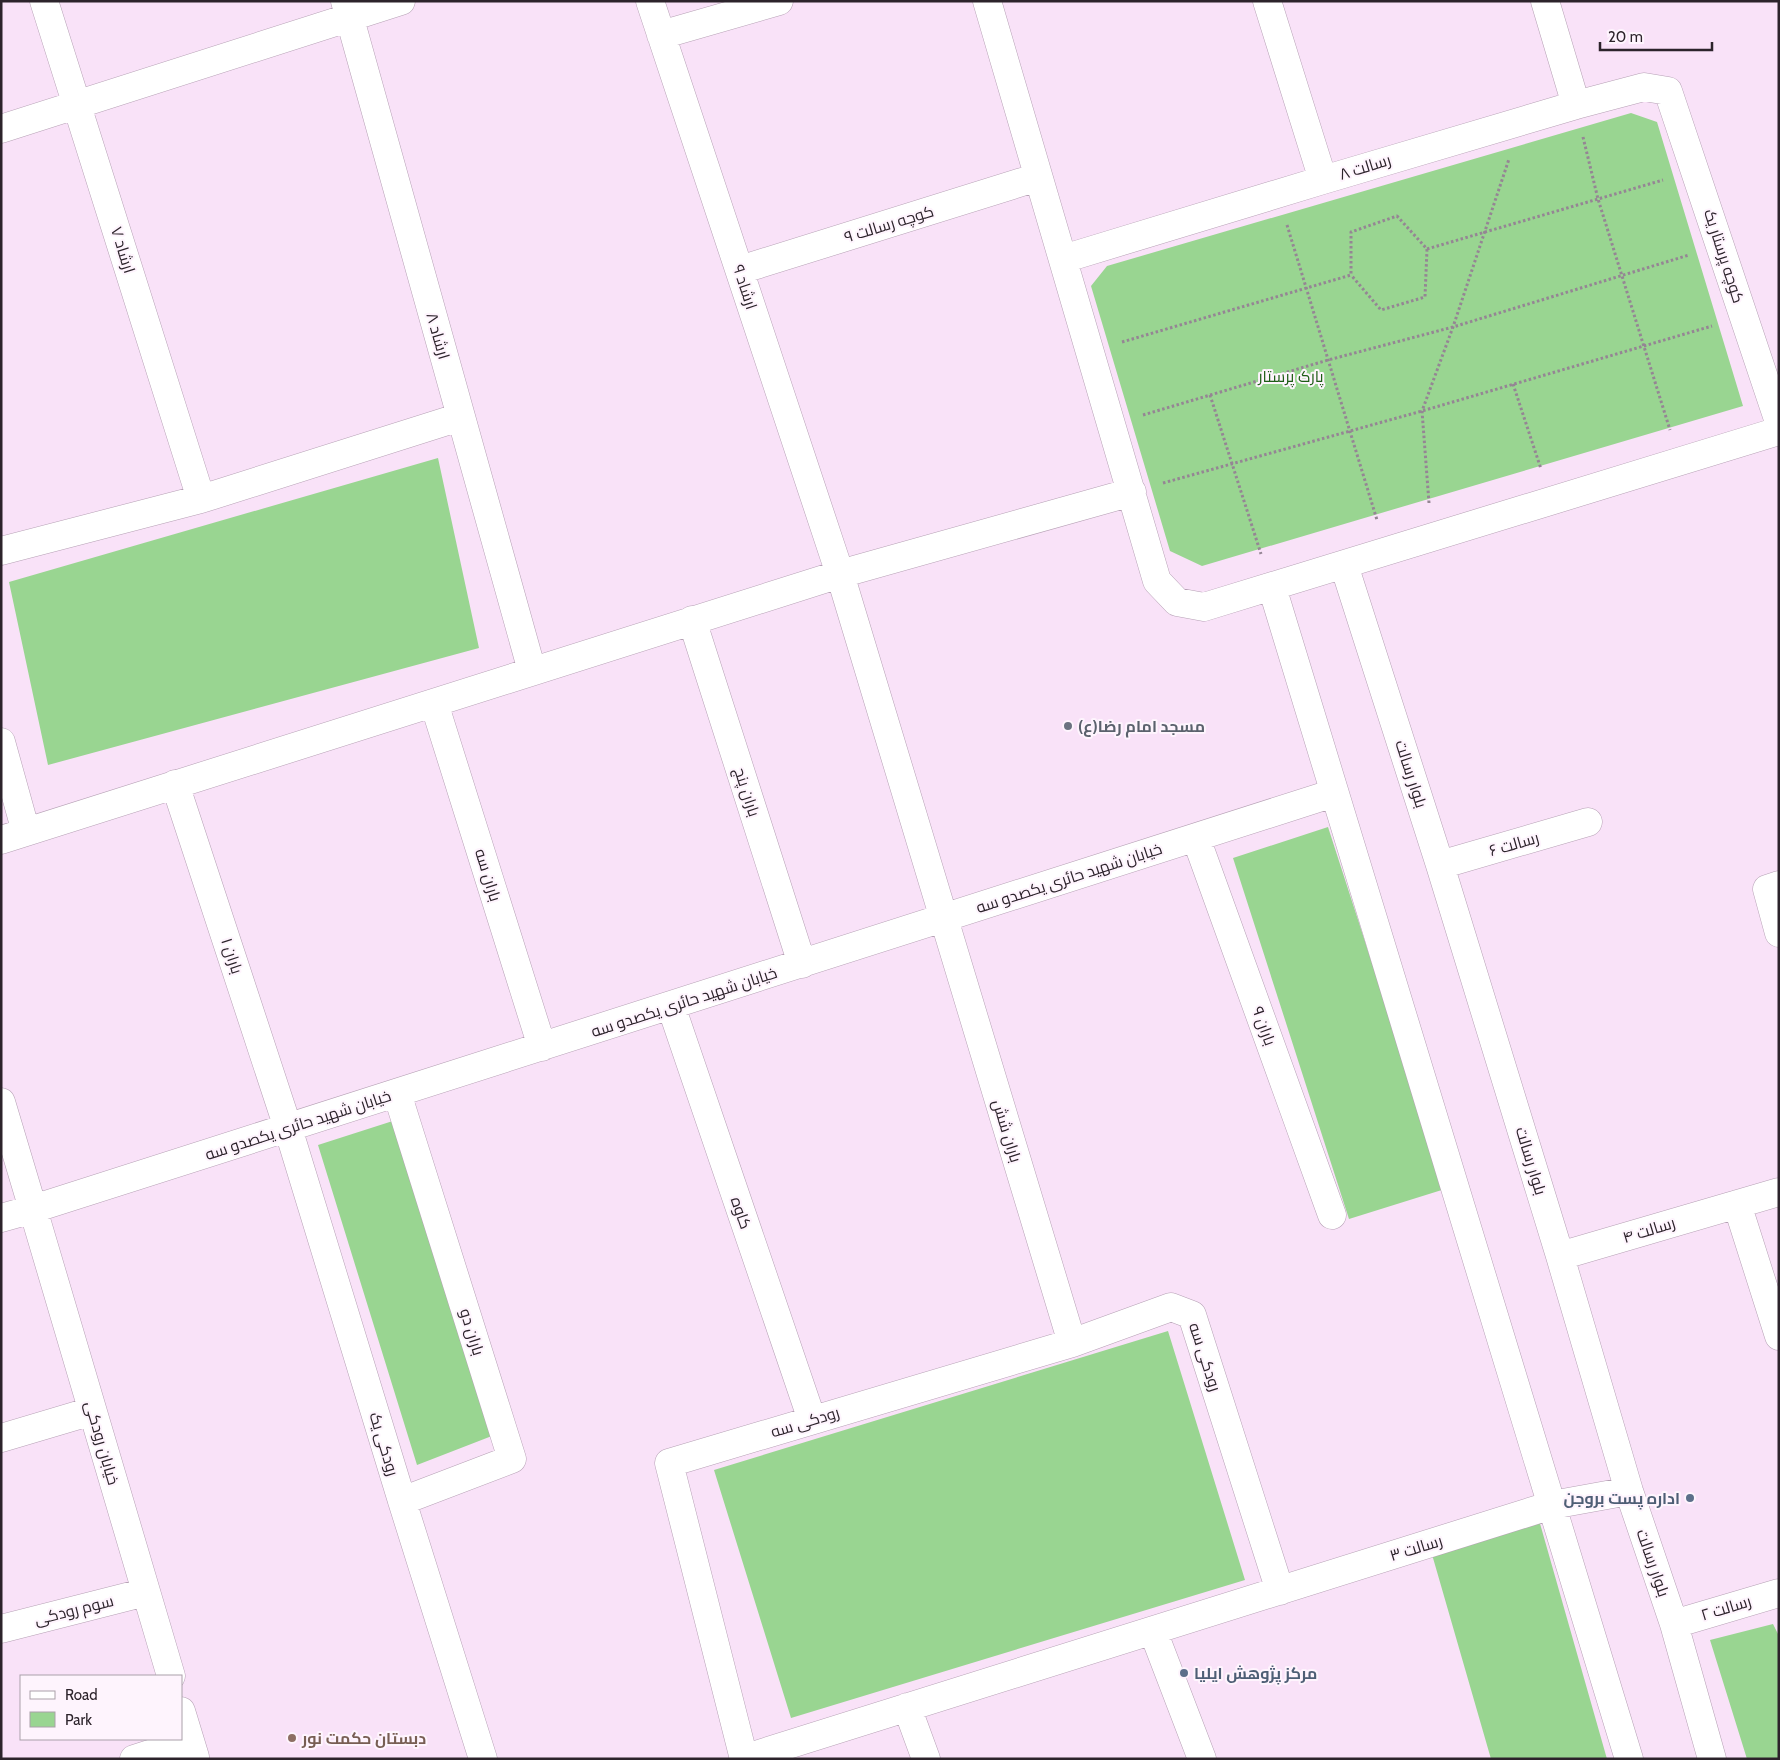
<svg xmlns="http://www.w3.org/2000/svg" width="1780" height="1760" viewBox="0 0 1780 1760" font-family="Cabin,Cairo,sans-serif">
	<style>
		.green { fill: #99d591 }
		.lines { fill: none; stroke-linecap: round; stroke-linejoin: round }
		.minor-casing { stroke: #b6a1b5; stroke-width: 29 }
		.path { stroke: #958594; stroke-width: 3; stroke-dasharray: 2.5 2.5; stroke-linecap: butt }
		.minor { stroke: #fff; stroke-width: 28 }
		.worship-dot { fill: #6b7280; stroke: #fef4fd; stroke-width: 2 }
		.service-dot { fill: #5c6f8a; stroke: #fef4fd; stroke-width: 2 }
		.education-dot { fill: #8d6e63; stroke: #fef4fd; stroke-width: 2 }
		.labels { text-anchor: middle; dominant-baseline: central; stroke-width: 4; stroke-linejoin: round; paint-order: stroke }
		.street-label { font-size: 16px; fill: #2c232b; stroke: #fef4fd }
		.park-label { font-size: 16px; fill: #1d5d15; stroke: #fef4fd }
		.worship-label { font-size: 16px; font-weight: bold; fill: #5b616d; stroke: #fef4fd; text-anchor: start }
		.service-label { font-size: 16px; font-weight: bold; fill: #4e5e75; stroke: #fef4fd; text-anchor: end }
		.education-label { font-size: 16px; font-weight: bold; fill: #785e54; stroke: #fef4fd; text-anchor: start }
	</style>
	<rect width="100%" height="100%" fill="#f9e2f8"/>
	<!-- green -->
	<path class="green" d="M1631 113 1657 122 1743 406 1202 566 1170 551 1091 286 1107 266Z
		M438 458 479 648 48 765 9 582Z
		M1328 827 1445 1189 1349 1219 1233 858Z
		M399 1119 497 1434 417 1465 318 1145Z
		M1168 1331 1245 1580 791 1718 714 1470Z
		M1539 1520 1607 1759H1491L1431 1551Z
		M1773 1624 1779 1636V1759H1747L1710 1640Z"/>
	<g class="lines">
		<!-- minor casing -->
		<g class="minor-casing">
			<path id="minor" d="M44 1 201 499
				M345 1 532 671
				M650 1 840 574 1072 1343
				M987 1 1157 581 1177 602 1204 607 1779 431
				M1267 1 1323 180
				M1545 1 1576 105
				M661 35 779 1
				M1 129 401 1
				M1063 259 1323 180 1576 105 1644 87 1668 91 1779 422
				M740 270 1038 177
				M1 551 201 499 460 417
				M1344 565 1440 865 1560 1256 1629 1491 1674 1624 1712 1759
				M1272 587 1629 1759
				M692 620 802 964
				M434 703 542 1047
				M1 742 26 832
				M175 784 288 1128 402 1501 483 1759
				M1196 838 1332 1215
				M1 840 840 574 1132 492
				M1440 865 1588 822
				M1779 885 1767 889 1779 933
				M671 1006 812 1420
				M397 1093 512 1459 402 1501
				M1 1102 33 1209 1 1218
				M1737 1204 1779 1336
				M1560 1256 1779 1192
				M1 1438 92 1411
				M1674 1624 1779 1593
				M1 1629 146 1592
				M1153 1631 1202 1759
				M171 1676 33 1209 1334 793
				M907 1707 926 1759
				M181 1711 195 1757
				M134 1759 190 1741
				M743 1759 1552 1505 1629 1491
				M744 1759 669 1463 1072 1343 1171 1307 1192 1315 1280 1591"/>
		</g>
		<!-- path -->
		<path class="path" d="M1583 137 1598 199 1670 430
			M1287 225 1377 520
			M1427 249 1663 180
			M1122 342 1351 275V232L1397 216 1427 249 1425 297 1381 310 1351 275
			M1513 384 1541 469
			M1210 395 1261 554
			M1143 415 1328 360 1453 327 1689 255
			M1163 483 1422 411 1712 326
			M1429 503 1422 411 1453 327 1509 159"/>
		<!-- minor -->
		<use href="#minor" class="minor"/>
	</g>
	<!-- markers -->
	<circle class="worship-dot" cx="1068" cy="726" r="5"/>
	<g class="service-dot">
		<circle cx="1690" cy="1498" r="5"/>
		<circle cx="1184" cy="1673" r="5"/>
	</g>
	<circle class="education-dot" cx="292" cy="1738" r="5"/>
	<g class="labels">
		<!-- street labels -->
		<g class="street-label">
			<text transform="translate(1365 167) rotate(-17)">رسالت ۸</text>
			<text transform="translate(889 224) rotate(-17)">کوچه رسالت ۹</text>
			<text transform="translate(123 250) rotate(73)">ارشاد ۷</text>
			<text transform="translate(1724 256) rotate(72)">کوچه پرستار یک</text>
			<text transform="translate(745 287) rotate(72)">ارشاد ۹</text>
			<text transform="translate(438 336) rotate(74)">ارشاد ۸</text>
			<text transform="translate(1411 774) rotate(72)">بلوار رسالت</text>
			<text transform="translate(747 792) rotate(72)">باران پنج</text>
			<text transform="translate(1514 844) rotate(-16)">رسالت ۶</text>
			<text transform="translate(488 875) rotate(73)">باران سه</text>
			<text transform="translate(1069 878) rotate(-18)">خیابان شهید حائری یکصدو سه</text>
			<text transform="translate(232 956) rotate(72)">باران ۱</text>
			<text transform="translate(684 1002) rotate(-18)">خیابان شهید حائری یکصدو سه</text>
			<text transform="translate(1264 1026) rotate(70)">باران ۹</text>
			<text transform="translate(298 1125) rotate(-18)">خیابان شهید حائری یکصدو سه</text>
			<text transform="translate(1007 1131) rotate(73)">باران شش</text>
			<text transform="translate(1531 1161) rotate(73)">بلوار رسالت</text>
			<text transform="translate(741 1213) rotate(71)">کاوه</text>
			<text transform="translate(1649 1230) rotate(-17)">رسالت ۴</text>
			<text transform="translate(472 1332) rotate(73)">باران دو</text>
			<text transform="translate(1205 1357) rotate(72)">رودکی سه</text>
			<text transform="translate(805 1422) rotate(-17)">رودکی سه</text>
			<text transform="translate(102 1443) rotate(74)">خیابان رودکی</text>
			<text transform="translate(384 1444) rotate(73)">رودکی یک</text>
			<text transform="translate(1416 1548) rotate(-17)">رسالت ۳</text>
			<text transform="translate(1653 1563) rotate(71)">بلوار رسالت</text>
			<text transform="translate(1726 1608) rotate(-17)">رسالت ۲</text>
			<text transform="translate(74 1610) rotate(-14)">سوم رودکی</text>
		</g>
		<!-- park labels -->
		<g class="park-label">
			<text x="1291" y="376">پارک پرستار</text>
		</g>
		<!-- worship labels -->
		<g class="worship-label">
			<text x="1078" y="726">مسجد امام رضا(ع)</text>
		</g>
		<!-- service labels -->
		<g class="service-label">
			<text x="1680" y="1498">اداره پست بروجن</text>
			<text x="1194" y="1673" text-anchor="start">مرکز پژوهش ایلیا</text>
		</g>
		<!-- education labels -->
		<g class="education-label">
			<text x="302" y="1738">دبستان حکمت نور</text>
		</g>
	</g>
	<!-- border -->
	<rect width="1780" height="1760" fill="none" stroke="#2c232b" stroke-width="5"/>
	<!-- legend -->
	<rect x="20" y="1675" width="162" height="65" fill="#fef4fd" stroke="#aaa0a9"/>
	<rect x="30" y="1691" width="25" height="8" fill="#ffffff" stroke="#aaa0a9"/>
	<text x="65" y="1700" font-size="15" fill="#2c232b">Road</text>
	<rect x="30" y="1712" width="25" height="15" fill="#99d591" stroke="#aaa0a9"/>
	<text x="65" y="1725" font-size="15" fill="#2c232b">Park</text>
	<!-- scale -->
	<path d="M1600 42v8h112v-8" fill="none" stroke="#2c232b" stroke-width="2.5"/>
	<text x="1608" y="42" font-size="15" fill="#2c232b" stroke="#fef4fd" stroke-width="4" paint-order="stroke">20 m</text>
</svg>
